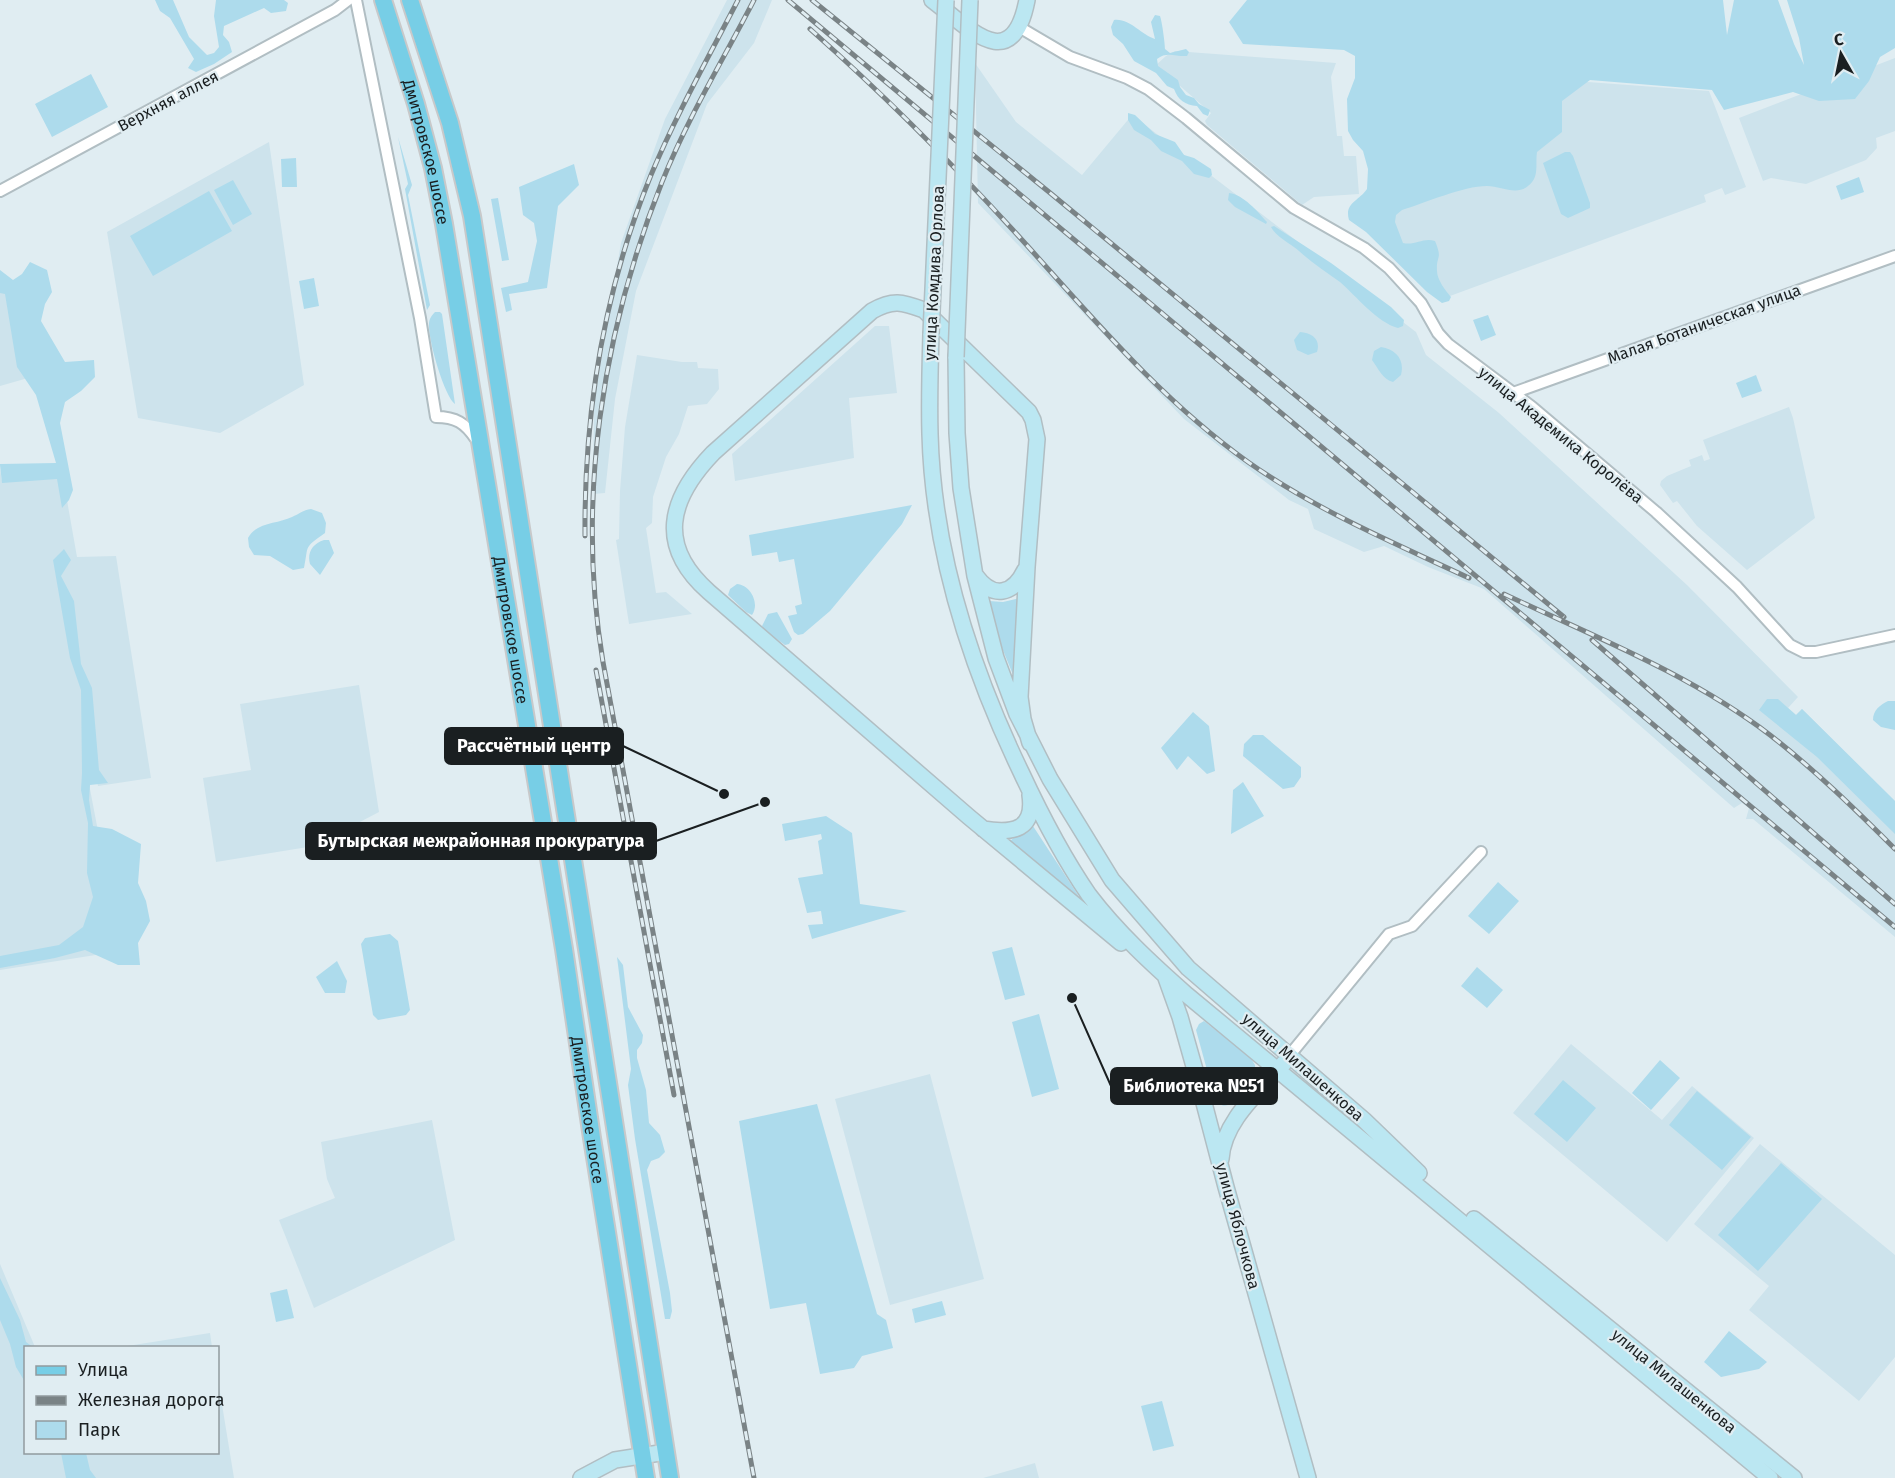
<svg xmlns="http://www.w3.org/2000/svg" width="1895" height="1478" viewBox="0 0 1895 1478" font-family="'Fira Sans',sans-serif">
	<style>
		.built { fill: #cde3ec }
		.green { fill: #addbec }
		.lines { fill: none; stroke-linecap: round; stroke-linejoin: round }
		.street-casing { stroke: #b1bec3; stroke-width: 14 }
		.secondary-casing { stroke: #b1bec3; stroke-width: 18 }
		.primary-casing { stroke: #c8c9ca; stroke-width: 20 }
		.street { stroke: #fff; stroke-width: 10 }
		.secondary { stroke: #bbe7f2; stroke-width: 15 }
		.primary { stroke: #77cee6; stroke-width: 16 }
		.rail-casing { stroke: #7a8386; stroke-width: 5 }
		.rail { stroke: #e0edf2; stroke-width: 3; stroke-dasharray: 9; stroke-linecap: butt }
		.secondary-bridge-casing { stroke: #b1bec3; stroke-width: 18; stroke-linecap: butt }
		.secondary-bridge { stroke: #bbe7f2; stroke-width: 15 }
		.labels { text-anchor: middle; dominant-baseline: central; stroke-width: 4.5; stroke-linejoin: round; paint-order: stroke }
		.street-label { font-size: 16px; fill: #1a1f21; stroke: #e0edf2 }
		.leader { fill: none; stroke: #1a1f21; stroke-width: 2 }
		.callout-dot { fill: #1a1f21; stroke: #e0edf2; stroke-width: 2 }
		.callout { fill: #1a1f21; stroke: #1a1f21; stroke-width: 2 }
		.callout-label { font-size: 18px; text-anchor: middle; font-weight: bold; fill: #fff }
	</style>
	<rect width="100%" height="100%" fill="#e0edf2"/>
	<!-- built -->
	<path class="built" d="M727 0H772L754 43 707 104 636 291 615 399 605 493 593 494 594 402 621 243 665 119Z
		M1175 51 1336 63 1331 77 1337 136H1342L1344 156H1356L1359 194 1314 197 1302 205 1207 125 1205 121 1211 113 1156 65 1166 56Z
		M1895 58V131L1876 138 1877 148 1866 160 1806 184 1771 178 1763 181 1739 118Z
		M975 63 1016 122 1082 175 1132 115 1416 332 1426 355 1499 413 1687 585 1798 697 1788 708 1796 715 1802 709 1895 801V937L1753 819H1746L1749 808 1742 803 1734 808 1484 589 1428 567 1384 546 1364 552 1314 529 1308 509 1289 500 1184 419 978 203Z
		M1360 65 1709 91 1746 187 1725 195 1722 188 1704 195 1706 202 1450 296 1393 252Z
		M269 142 304 385 220 433 138 418 107 232Z
		M0 274 35 376 0 386Z
		M875 326H889L897 393 849 398 854 458 735 481 732 454Z
		M637 355 682 362H697L698 368 718 369 719 389 707 404 688 406 679 434 666 457 653 497 652 523 646 528 656 593 666 592 692 614 629 624 616 540 619 539 620 491 625 427Z
		M1789 407 1793 418 1815 518 1747 570 1697 526 1677 501 1673 503 1660 485 1661 481 1667 476 1691 466 1689 460 1702 455 1704 461 1710 459 1703 440Z
		M0 469 2 481 62 472 77 557 116 556 151 778 98 786 97 782 89 784 121 951 0 970Z
		M359 685 379 812 314 846 216 862 203 778 251 770 240 704Z
		M1571 1044 1662 1120 1692 1086 1754 1138 1667 1242 1513 1113Z
		M930 1074 984 1279 890 1305 835 1099Z
		M432 1120 455 1240 314 1308 279 1220 335 1198 327 1179 321 1142Z
		M1760 1144 1895 1255V1357L1859 1401 1749 1310 1769 1286 1694 1224Z
		M0 1264 35 1347 26 1348V1452H218V1380L234 1478H0Z
		M210 1333 212 1347H121L178 1338Z
		M1035 1463 1039 1478H983Z"/>
	<!-- green -->
	<path class="green" d="M155 0H173L189 37 207 55 214 53 219 47 214 16 216 0H284L288 3 286 11 271 13 264 8 224 26 223 35 229 42 232 52 214 64 196 72 188 68 194 59 170 18 160 11Z
		M1247 0H1723L1727 35 1734 0H1778L1794 44 1804 65 1799 38 1787 0H1895V48L1880 57 1869 81 1855 99 1819 101 1793 92 1724 110 1712 90 1590 80 1562 101V132L1537 152C1535 164 1540 177 1528 186 1516 196 1501 186 1487 186 1463 186 1425 203 1402 210L1396 215 1395 222 1403 243C1415 246 1423 237 1435 241 1443 260 1436 255 1437 271 1437 280 1446 291 1451 297L1449 301 1442 303 1427 292 1366 232 1349 220C1344 203 1359 201 1367 189L1368 169 1363 151 1353 140 1348 131 1347 99 1355 78V56L1344 50 1243 44 1229 22Z
		M1155 15 1160 16C1162 21 1165 43 1165 49L1170 53 1186 49 1189 52 1187 56C1176 57 1167 51 1157 59L1158 66 1178 80 1180 87 1186 95 1194 98 1199 104 1210 110 1208 116 1203 114 1197 106C1185 105 1178 100 1174 89L1167 86 1156 73 1134 61 1123 44 1113 35 1111 27 1114 20C1130 18 1141 35 1155 39L1151 22Z
		M91 74 108 107 52 137 35 104Z
		M1128 113 1135 115 1155 134 1175 142 1184 155 1194 158 1211 169 1212 175 1209 178 1194 174 1182 161 1161 151 1151 140 1134 130 1128 120Z
		M398 137 412 185 408 195 430 305 427 310 405 189 408 184Z
		M1565 152H1570L1573 156 1590 203V208L1568 218 1561 214 1543 163Z
		M296 158 297 187H282L281 159Z
		M574 164 579 185 558 206 547 288 509 294 512 310 506 312 501 288 528 282 537 241 534 223 523 215 519 187Z
		M1859 177 1864 192 1841 200 1836 186Z
		M233 180 252 214 233 225 214 190Z
		M209 191 232 231 153 276 130 236Z
		M1229 193C1244 195 1257 211 1267 222L1266 224 1235 207 1228 200Z
		M498 198 509 260 502 261 491 199Z
		M1274 226 1331 263 1391 307 1404 320 1403 326 1398 328C1378 323 1356 296 1340 282 1326 272 1312 263 1299 251 1291 244 1275 236 1271 227Z
		M30 262 47 270 52 292 45 304 41 321 65 362 94 360 95 377 81 391 65 402 60 423 73 490 69 500 62 508 57 479 2 483 0 465V464L56 463 36 395 17 367 5 294 0 293V270L13 280 22 274Z
		M314 278 319 306 304 309 299 281Z
		M435 312H440L442 314 455 404C444 396 428 339 429 324 429 319 432 315 435 312Z
		M1488 315 1496 335 1481 341 1473 320Z
		M1300 332C1312 333 1321 339 1317 352L1308 355 1297 350 1294 340Z
		M1381 347C1396 349 1405 360 1401 375L1393 382C1383 380 1378 368 1372 360L1374 351Z
		M1756 375 1762 391 1742 398 1736 383Z
		M912 505 902 524 845 593 830 611 803 634 798 635 794 632 788 616 797 614 795 606 802 604 794 559 779 562 777 552 752 556 749 535Z
		M311 509 322 513 326 523 325 533C303 549 309 544 304 568L293 570 270 556 254 555 249 547 248 538C256 522 278 524 292 517 299 514 303 510 311 509Z
		M324 540H329L334 553 320 575 310 564C307 553 312 544 324 540Z
		M64 549 71 560 61 576 74 601 81 664 92 688 99 770 108 783 90 785 89 800 93 826 112 829 141 844 138 883 146 901 150 921 138 943 140 965H118L85 950 55 958 0 968V956L59 945 83 927 93 897 87 873 88 823 81 790 82 773 81 690 70 658 53 560Z
		M737 584C751 585 760 604 752 615L746 612 728 595 730 589Z
		M1020 598 1016 682 1000 643 989 601 1003 602Z
		M777 612 792 639 789 644 785 645 764 630 762 626 768 614Z
		M1767 699H1778L1796 715 1802 709 1895 801V834L1817 757 1759 710Z
		M1888 701H1895V730L1881 727 1873 720C1873 710 1880 705 1888 701Z
		M1193 712 1209 726 1215 771 1207 774 1188 756 1177 770 1161 748Z
		M1253 735H1263L1301 767V777L1294 787 1283 789 1243 756 1244 744Z
		M1243 782 1264 816 1231 834 1233 790Z
		M826 816 852 833 860 904 907 911 812 939 808 925 823 924 821 911 807 913 798 878 823 874 818 841 822 839 821 834 785 841 782 824Z
		M1031 823 1080 898 1010 841Z
		M1498 882 1519 901 1489 934 1468 916Z
		M390 934 398 941 410 1010 406 1015 378 1020 373 1015 361 944 365 938Z
		M1012 947 1025 995 1005 1000 992 952Z
		M617 957 623 965 628 1007 643 1035 642 1043 637 1050V1058L646 1090 649 1123 660 1135 665 1152 659 1158 651 1161 647 1170 670 1293 672 1311 670 1319H665L635 1139 628 1085 631 1069Z
		M337 961 347 981 345 993H325L316 977Z
		M1477 967 1503 990 1487 1008 1461 986Z
		M1039 1014 1059 1089 1032 1097 1012 1022Z
		M1204 1021 1250 1057 1255 1065V1078C1246 1088 1228 1119 1215 1099L1196 1030 1199 1024Z
		M1660 1060 1680 1078 1651 1110 1632 1093Z
		M1563 1080 1596 1108 1567 1142 1534 1114Z
		M1697 1091 1751 1137 1722 1170 1669 1125Z
		M817 1104 877 1314 886 1320 893 1348 862 1356 854 1368 820 1374 806 1303 770 1309 739 1121Z
		M1781 1163 1822 1199 1758 1271 1718 1235Z
		M0 1278 20 1320 26 1342 33 1347 26 1348 25 1382 16 1367 10 1344 0 1320Z
		M287 1289 294 1318 276 1322 270 1293Z
		M942 1301 946 1315 915 1323 912 1309Z
		M1729 1331 1767 1362 1759 1369 1721 1377 1704 1362Z
		M1162 1401 1174 1446 1153 1451 1141 1406Z
		M61 1453H86L90 1470 96 1478H66Z"/>
	<g class="lines">
		<!-- street casing -->
		<g class="street-casing">
			<path id="street" d="M356 0 420 318 436 417C456 417 465 423 476 439
				M1019 27 1070 57 1127 78 1148 89 1186 118 1294 208 1364 248 1389 268 1411 292 1421 303 1438 333 1448 344 1532 407 1656 512 1737 587 1790 645 1804 652H1816L1895 635
				M0 191 335 10 348 0
				M1513 393 1895 256
				M1289 1056 1389 934 1412 926 1481 852"/>
		</g>
		<!-- secondary casing -->
		<g class="secondary-casing">
			<path id="secondary" d="M932 0C968 27 1012 78 1027 0
				M931 334C930 367 929 400 930 434 933 550 971 668 1021 772 1041 815 1062 856 1089 895 1117 932 1153 965 1187 995L1770 1478
				M956 357 957 433 961 488 975 576 996 658 1017 714 1050 779 1112 880 1188 968 1364 1120 1419 1173
				M976 576C993 599 1013 595 1025 570
				M1030 743 1023 719 1020 697 1027 567 1037 439 1033 420 1029 412 924 310C902 302 893 299 872 311L713 453C668 500 657 546 709 592L969 817 1121 943
				M983 829C1013 834 1035 830 1030 795
				M1166 978 1180 1017 1199 1084 1226 1187 1308 1478
				M1221 1159C1223 1121 1260 1091 1284 1063
				M1474 1219 1794 1478
				M581 1478 615 1460 666 1452"/>
		</g>
		<!-- primary casing -->
		<g class="primary-casing">
			<g id="primary">
				<path id="s1" d="M383 0 416 104 433 168 444 224 564 949 592 1138 646 1478"/>
				<path d="M410 0 450 123 472 216 670 1478"/>
			</g>
		</g>
		<!-- street -->
		<use href="#street" class="street"/>
		<!-- secondary -->
		<use href="#secondary" class="secondary"/>
		<!-- primary -->
		<use href="#primary" class="primary"/>
		<!-- rail casing -->
		<g class="rail-casing">
			<path id="rail" d="M754 0C723 60 687 119 662 182 602 333 576 501 603 662L754 1478
				M788 0 1895 927
				M812 0 1049 192 1564 617
				M810 29C881 92 948 159 1013 230 1087 311 1157 397 1248 462 1316 510 1394 543 1469 578
				M585 536C584 412 604 290 651 175 676 115 708 58 738 0
				M1504 594C1595 637 1690 674 1770 735 1815 770 1855 809 1895 849
				M1592 640 1895 904
				M596 670 674 1095"/>
		</g>
		<!-- rail -->
		<use href="#rail" class="rail"/>
		<!-- secondary-bridge casing -->
		<g class="secondary-bridge-casing">
			<path id="secondary-bridge" d="M931 334 946 0
				M956 357 970 0"/>
		</g>
		<!-- secondary-bridge -->
		<use href="#secondary-bridge" class="secondary-bridge"/>
	</g>
	<g class="labels">
		<!-- street labels -->
		<g class="street-label">
			<text transform="translate(168 101) rotate(-28)">Верхняя аллея</text>
			<text stroke="none"><textPath href="#s1" startOffset="158">Дмитровское шоссе</textPath></text>
			<text transform="translate(934 273) rotate(-87)">улица Комдива Орлова</text>
			<text transform="translate(1704 324) rotate(-20)">Малая Ботаническая улица</text>
			<text transform="translate(1561 435) rotate(39)">улица Академика Королёва</text>
			<text stroke="none"><textPath href="#s1" startOffset="644">Дмитровское шоссе</textPath></text>
			<text transform="translate(1303 1067) rotate(41)">улица Милашенкова</text>
			<text stroke="none"><textPath href="#s1" startOffset="1130">Дмитровское шоссе</textPath></text>
			<text transform="translate(1238 1226) rotate(75)">улица Яблочкова</text>
			<text transform="translate(1674 1381) rotate(39)">улица Милашенкова</text>
		</g>
	</g>
	<!-- callouts -->
	<path class="leader" d="M724 794L623 746M765 802L656 841M1072 998L1111 1086"/>
	<g class="callout-dot">
		<circle cx="724" cy="794" r="6"/>
		<circle cx="765" cy="802" r="6"/>
		<circle cx="1072" cy="998" r="6"/>
	</g>
	<g class="callout">
		<rect x="445" y="728" width="178" height="36" rx="6"/>
		<rect x="306" y="823" width="350" height="36" rx="6"/>
		<rect x="1111" y="1068" width="166" height="36" rx="6"/>
	</g>
	<g class="callout-label">
		<text x="534" y="752">Рассчётный центр</text>
		<text x="481" y="847">Бутырская межрайонная прокуратура</text>
		<text x="1194" y="1092">Библиотека №51</text>
	</g>
	<!-- legend -->
	<rect x="24" y="1346" width="195" height="108" fill="#e0edf2" stroke="#919b9e" stroke-width="1.5"/>
	<rect x="36" y="1366" width="30" height="9" fill="#77cee6" stroke="#919b9e" stroke-width="1.5"/>
	<text x="78" y="1376" font-size="18" fill="#1a1f21">Улица</text>
	<rect x="36" y="1396" width="30" height="9" fill="#7a8386" stroke="#919b9e" stroke-width="1.5"/>
	<text x="78" y="1406" font-size="18" fill="#1a1f21">Железная дорога</text>
	<rect x="36" y="1421" width="30" height="18" fill="#addbec" stroke="#919b9e" stroke-width="1.5"/>
	<text x="78" y="1436" font-size="18" fill="#1a1f21">Парк</text>
	<!-- north arrow -->
	<g transform="translate(1841 54) rotate(351)" stroke="#e0edf2" stroke-width="4.5" paint-order="stroke">
	<path d="M0-4.5L10 22L0 15L-10 22Z" fill="#1a1f21"/>
	<text y="-9" font-size="16" font-weight="bold" text-anchor="middle" fill="#1a1f21">С</text>
	</g>
</svg>
